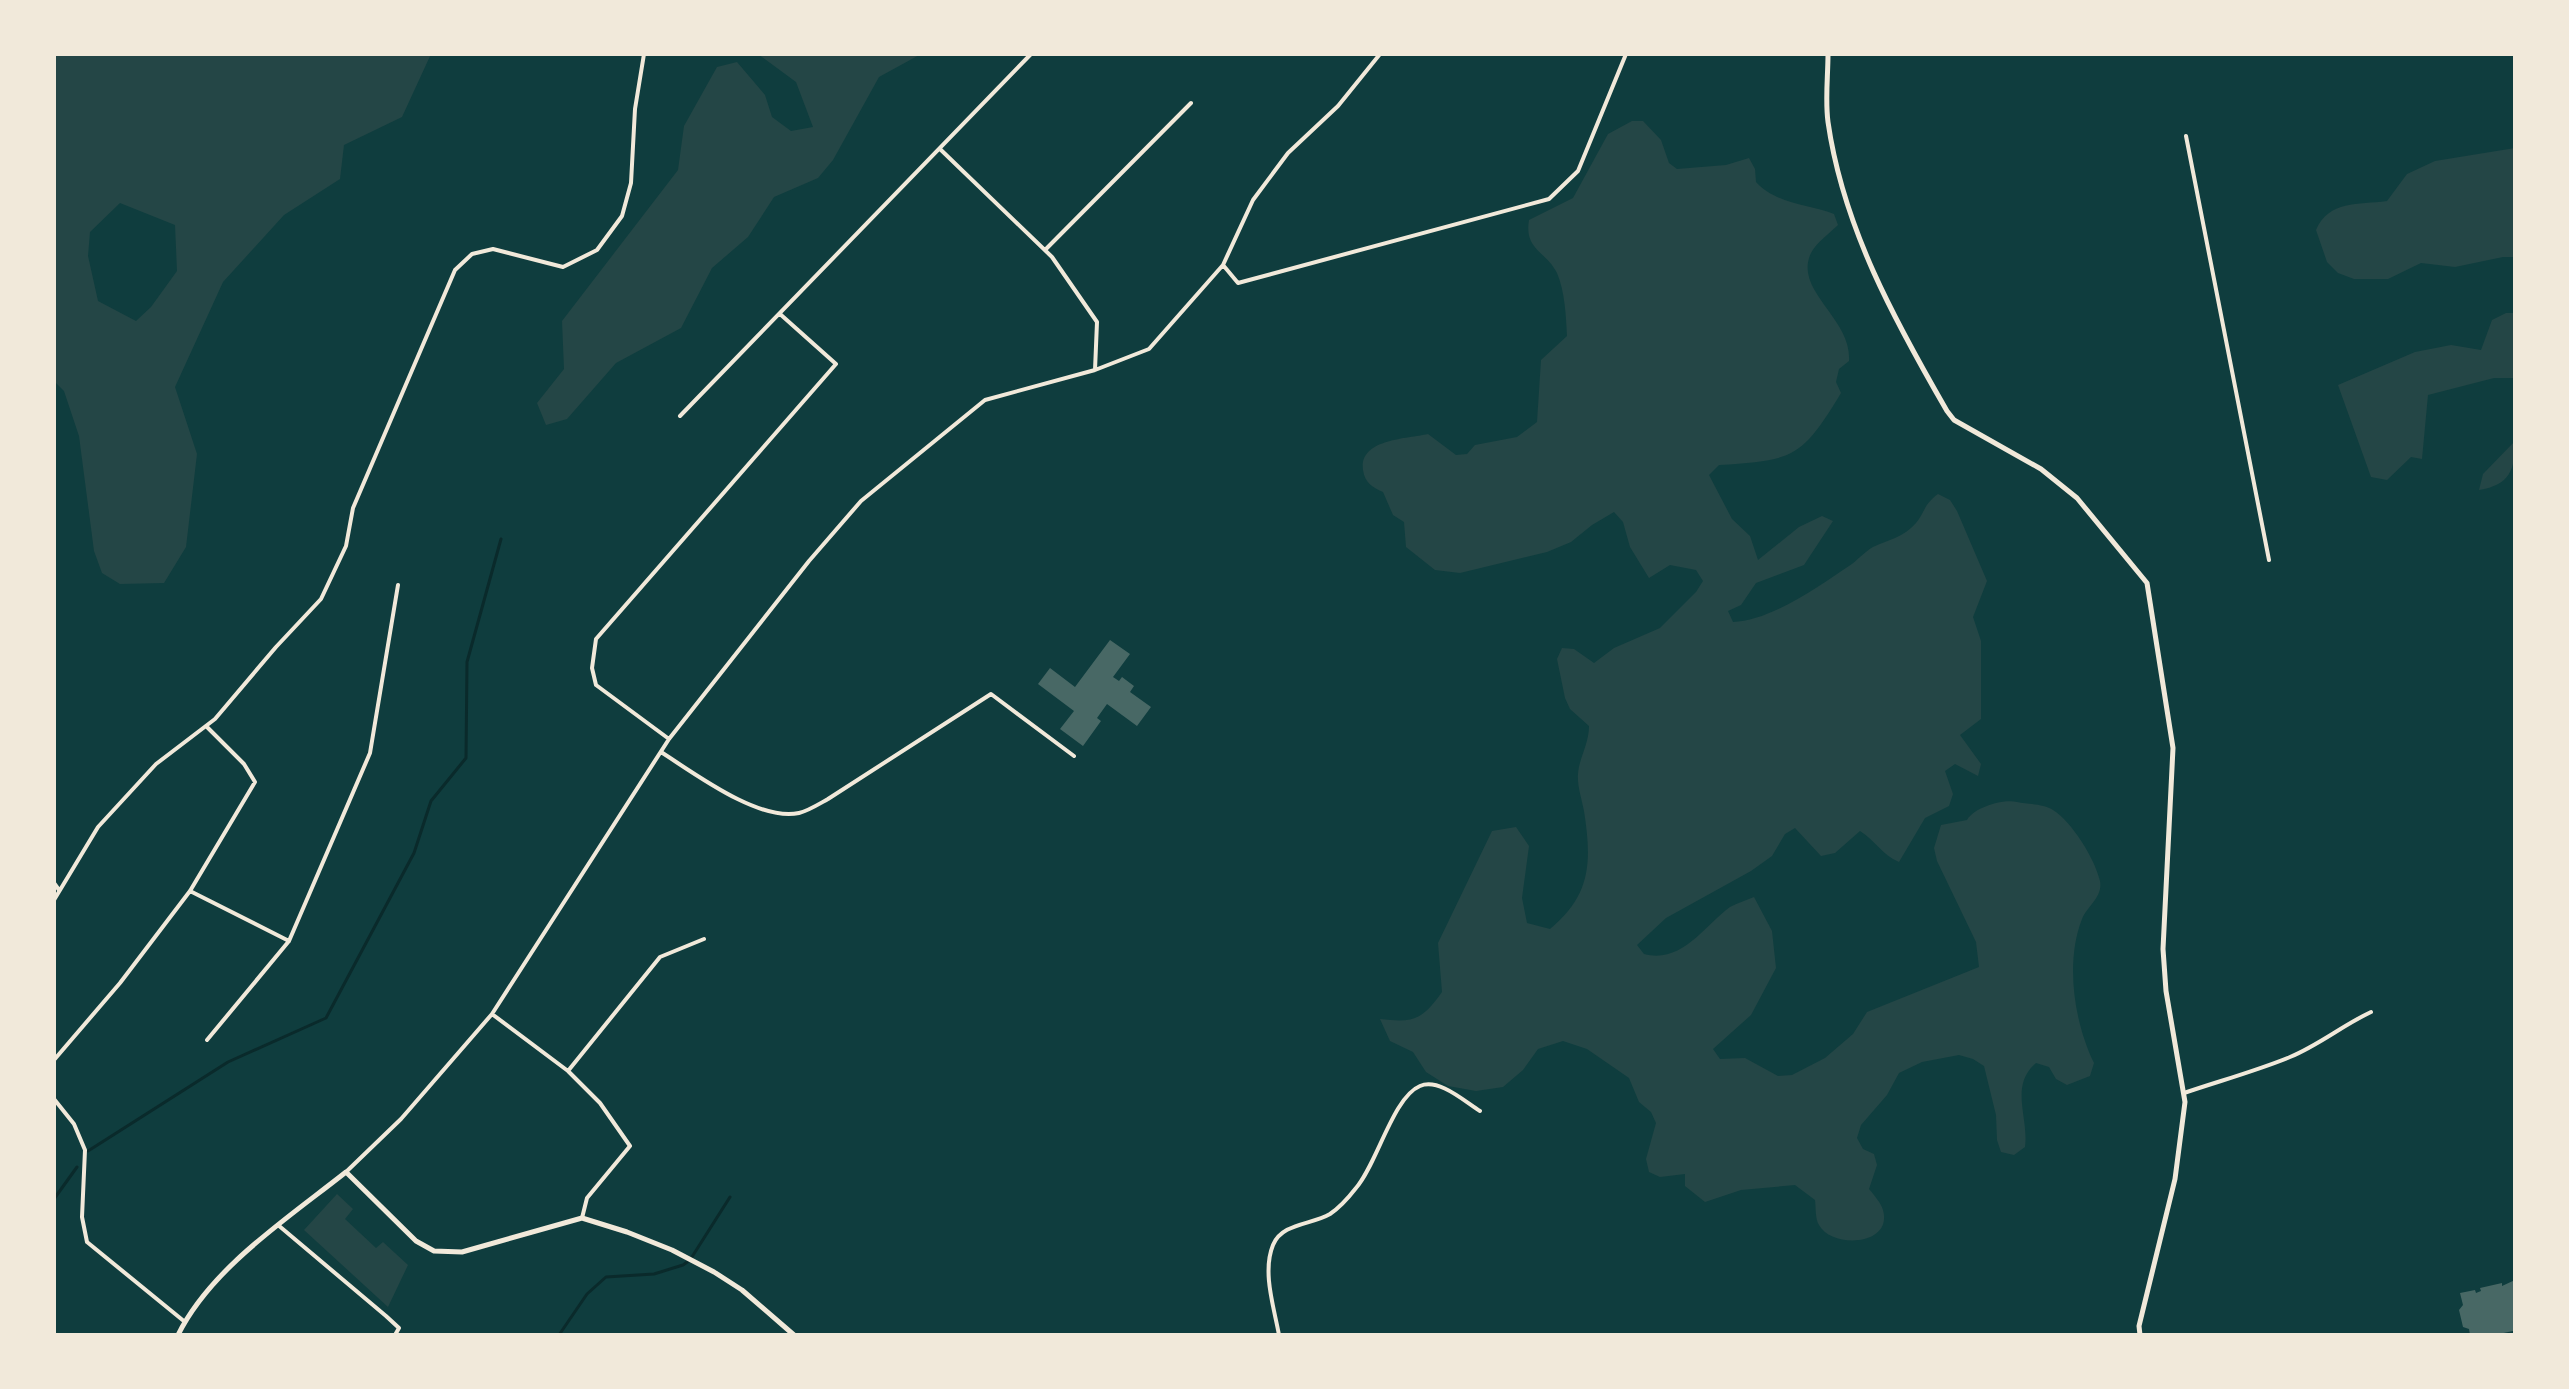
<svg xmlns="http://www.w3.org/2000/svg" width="2569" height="1389" viewBox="0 0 2569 1389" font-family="'DM Sans',sans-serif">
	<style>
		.green { fill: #244646; fill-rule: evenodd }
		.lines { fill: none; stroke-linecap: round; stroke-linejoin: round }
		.stream { stroke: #0a2a2b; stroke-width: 3 }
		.building { fill: #486865 }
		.minor { stroke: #f1e9da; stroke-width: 4 }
		.tertiary { stroke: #f1e9da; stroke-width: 5 }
	</style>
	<rect width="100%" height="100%" fill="#0f3d3e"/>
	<!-- green -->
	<path class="green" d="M55 54H431L402 117 344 145 340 179 284 215 223 282 175 387 197 454 186 547 164 583 120 584 102 573 94 551 79 436 64 391 54 381ZM120 203 175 225 177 271 151 307 136 321 98 301 88 256 90 232Z
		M758 54H921L879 77 833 160 818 178 774 197 748 237 712 268 681 328 616 363 567 419 546 425 537 403 564 369 562 321 678 170 684 126 717 67 737 62 765 95 772 117 791 131 813 127 796 82Z
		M1632 121H1643L1661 140 1669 163 1677 169 1726 165 1749 158 1755 169 1756 182C1776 204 1808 204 1834 214L1838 225C1830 233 1816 243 1811 253 1793 291 1852 318 1849 361L1839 369 1836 382 1841 393C1801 459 1794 460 1719 465L1709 475 1732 519 1750 536 1758 560 1799 527 1822 516 1833 521 1804 565 1756 583 1741 605 1728 611 1733 622C1770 621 1818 587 1849 566 1857 561 1864 552 1873 547 1888 540 1904 537 1916 523 1925 512 1924 504 1938 494L1950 500 1957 511 1987 581 1973 617 1981 641V719L1960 735 1981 764 1978 776 1955 764 1945 771 1953 794 1949 806 1925 818 1899 862C1882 855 1875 840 1860 831L1835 853 1821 856 1795 828 1785 834 1772 856 1751 871 1666 918 1637 945 1644 954C1682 964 1704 926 1730 907 1737 903 1747 900 1754 897L1772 931 1776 968 1751 1015 1713 1049 1720 1059 1745 1058 1778 1076 1792 1075 1825 1058 1853 1034 1867 1012 1979 967 1976 942 1937 861 1934 848 1941 825 1967 820C1975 807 2003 799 2017 802 2027 804 2044 804 2053 810 2072 822 2095 859 2100 881 2103 897 2087 906 2082 919 2065 962 2074 1022 2094 1063L2090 1076 2067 1085 2056 1079 2049 1067 2036 1063C2009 1086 2029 1117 2025 1147L2014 1155 2001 1152 1997 1140 1996 1115 1984 1066 1973 1059 1959 1055 1922 1062 1899 1073 1887 1095 1861 1125 1857 1138 1863 1149 1874 1154 1877 1165 1869 1189C1874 1195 1881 1203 1883 1210 1893 1246 1832 1249 1819 1225 1815 1219 1816 1207 1815 1200L1795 1185 1741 1190 1705 1202 1685 1186V1174L1660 1177 1649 1172 1646 1159 1656 1123 1651 1112 1639 1102 1629 1078 1587 1049 1563 1041 1538 1049 1523 1070 1503 1087 1476 1091 1448 1086 1426 1072 1413 1052 1390 1041 1380 1019C1414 1023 1422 1020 1442 992L1438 943 1492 831 1516 827 1529 846 1522 898 1527 923 1550 929C1591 895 1592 862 1584 811 1582 800 1577 786 1578 774 1579 758 1589 744 1589 726L1570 709 1565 698 1557 659 1562 648 1574 649 1594 663 1614 648 1660 628 1696 592 1703 581 1696 570 1670 565 1649 578 1630 547 1623 522 1614 512 1592 525 1571 542 1547 552 1460 573 1435 570 1406 547 1404 522 1393 515 1383 492C1372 487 1365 483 1363 470 1359 439 1406 439 1428 434L1456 455 1467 454 1475 445 1517 437 1537 422 1541 360 1567 336C1566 316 1565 292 1557 273 1546 251 1524 250 1529 220L1573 198 1608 134Z
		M2515 148V257H2503L2455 267 2421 263 2388 279H2354L2338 273 2327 262 2316 230C2329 200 2358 205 2387 201L2407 174 2435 161Z
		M2506 313H2515V378H2494L2428 395 2422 459 2411 457 2387 480 2371 477 2338 385 2415 352 2451 345 2481 350 2492 320Z
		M2515 441C2515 470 2510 485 2479 490L2483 474Z
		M337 1194 353 1209 345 1219 376 1248 383 1242 408 1265 388 1307 304 1230Z"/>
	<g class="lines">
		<!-- stream -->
		<path class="stream" d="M88 1151 228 1062 326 1018 414 853 431 801 466 758 467 662 501 539
			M54 1199 77 1167
			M559 1335 587 1294 606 1277 654 1274 683 1265 690 1260 730 1197"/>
	</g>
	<!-- building -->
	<path class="building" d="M1110 640 1130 654 1113 677 1119 681 1122 677 1134 686 1130 692 1151 707 1137 726 1107 704 1097 718 1101 721 1083 746 1060 729 1074 711 1038 684 1050 668 1075 687Z
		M2515 1280V1335L2513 1331 2494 1335H2470L2469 1329 2463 1327 2459 1310 2463 1305 2460 1293 2475 1290 2476 1293 2481 1291 2480 1288 2502 1283V1286Z"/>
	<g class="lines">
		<!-- minor -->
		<path class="minor" d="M2186 136 2269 560
			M941 150 1052 257 1097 322 1095 370
			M1045 250 1191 103
			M1223 265 1253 200 1288 153 1338 106 1380 54
			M680 416 1031 54
			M669 739 596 685 592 668 596 639 836 364 780 314
			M661 752C694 773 759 822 799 813 808 811 819 804 828 799L991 694 1074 756
			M54 883 59 890
			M190 891 289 941
			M54 900 98 827 156 764 215 719 276 647 321 599 346 546 353 508 455 270 472 254 493 249 563 267 597 250 622 216 631 183 635 109 644 54
			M492 1014 568 1071 600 1103 630 1146 587 1198 582 1218
			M207 1040 289 941 370 753 398 585
			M54 1060 120 983 190 891 255 782 244 764 207 727
			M568 1071 660 957 704 939
			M2184 1093C2219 1081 2256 1071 2290 1057 2319 1045 2343 1025 2371 1012
			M54 1099 74 1124 85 1150 82 1217 87 1242 185 1322
			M346 1172 401 1119 492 1014 669 739 809 561 861 501 985 400 1095 370 1149 349 1223 265 1238 283 1549 199 1578 171 1626 54
			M278 1225 386 1316 399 1328 395 1335
			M1279 1335C1274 1307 1262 1272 1273 1245 1282 1223 1311 1225 1330 1214 1339 1208 1349 1197 1356 1188 1377 1164 1393 1097 1420 1086 1439 1078 1464 1101 1480 1111"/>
		<!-- tertiary -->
		<path class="tertiary" d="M1828 54C1828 76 1825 100 1828 122 1843 227 1895 321 1947 411L1954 420 2041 469 2077 498 2147 583 2173 748 2163 949 2166 991 2185 1102 2175 1179 2139 1326 2140 1335
			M178 1335C211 1268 288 1218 346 1172L416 1241 434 1251 462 1252 582 1218 627 1232 672 1250 714 1272 742 1290 794 1335"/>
	</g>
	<!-- border -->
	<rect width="2569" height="1389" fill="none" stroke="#f1e9da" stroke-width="112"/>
</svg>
